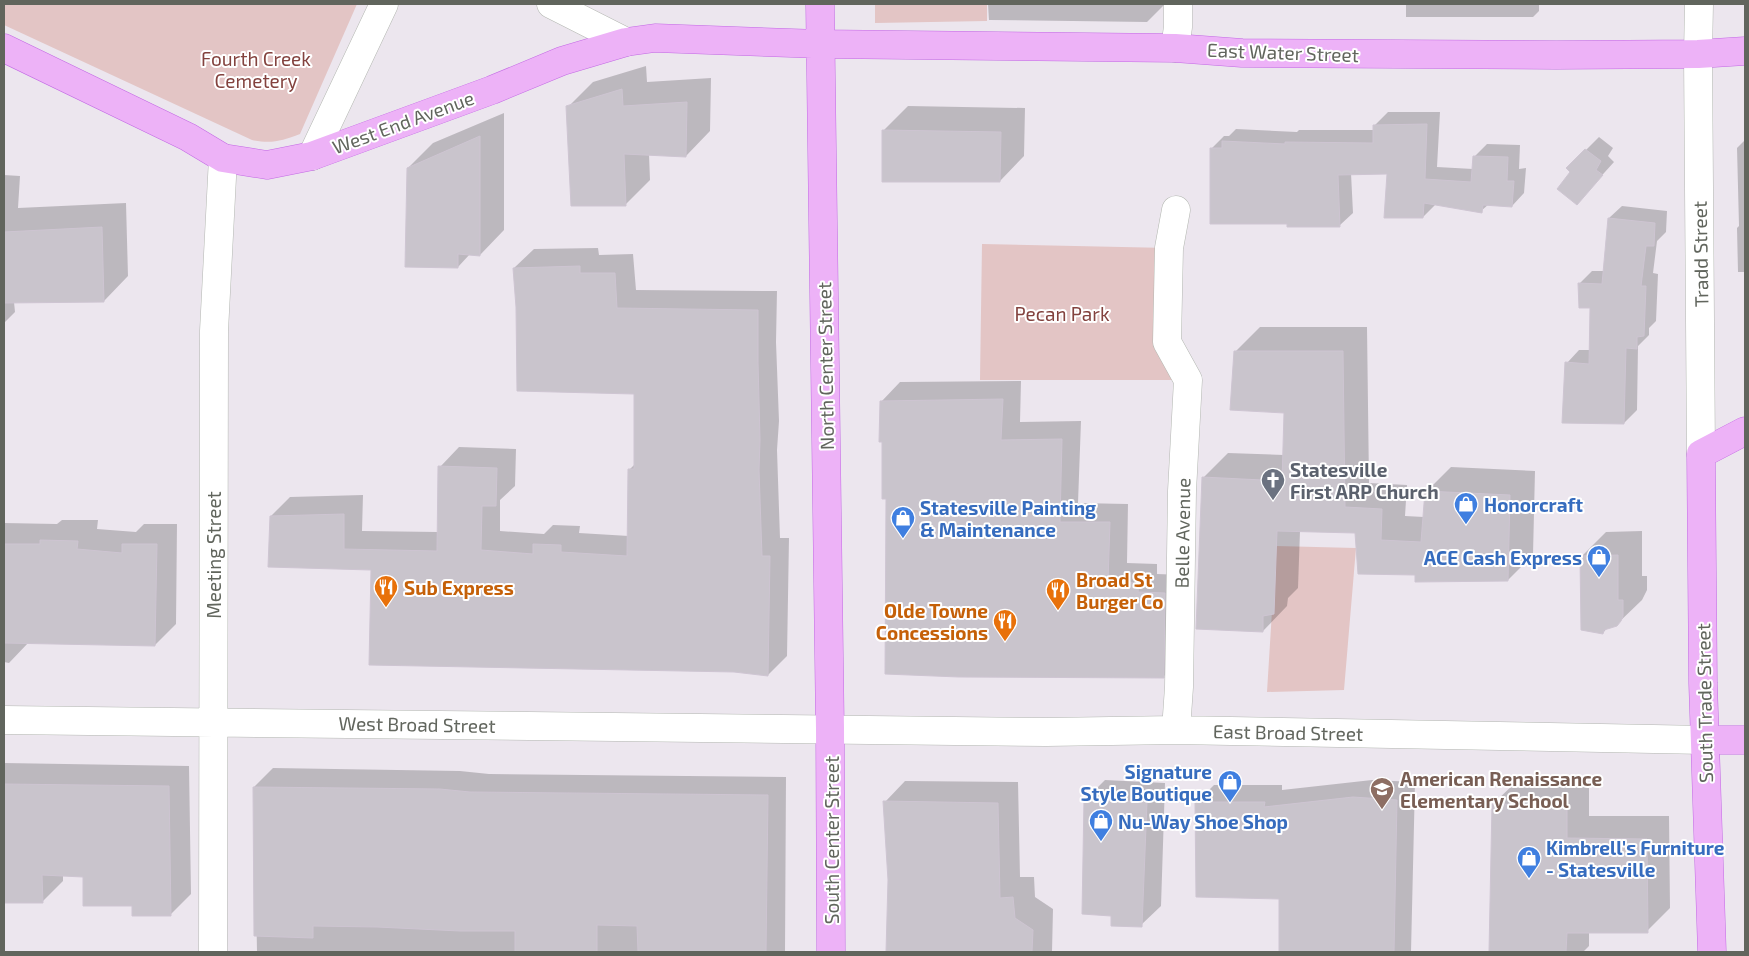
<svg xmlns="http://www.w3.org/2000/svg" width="1749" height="956" viewBox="0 0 1749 956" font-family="'Exo 2',sans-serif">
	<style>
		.green { fill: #e3c5c5 }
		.shadow { fill: #0003 }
		.building { fill: #c9c4cc; stroke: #cec5d2 }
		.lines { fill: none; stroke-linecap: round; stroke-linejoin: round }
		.minor-casing { stroke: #b3b7b1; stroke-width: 29 }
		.major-casing { stroke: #c269e4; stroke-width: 29 }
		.minor { stroke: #fff; stroke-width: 28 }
		.major { stroke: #edb2f7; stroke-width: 28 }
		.labels { text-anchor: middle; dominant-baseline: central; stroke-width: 4; stroke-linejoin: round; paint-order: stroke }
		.street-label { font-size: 19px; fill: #61655d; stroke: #fff }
		.park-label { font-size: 19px; fill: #83423e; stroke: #fff }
		.worship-label { font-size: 19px; font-weight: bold; fill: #5b616d; stroke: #fff; text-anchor: start }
		.shop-label { font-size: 19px; font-weight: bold; fill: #366cbe; stroke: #fff; text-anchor: start }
		.food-label { font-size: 19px; font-weight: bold; fill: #c56008; stroke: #fff; text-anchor: start }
		.education-label { font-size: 19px; font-weight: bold; fill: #785e54; stroke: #fff; text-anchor: start }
	</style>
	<rect width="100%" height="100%" fill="#ece6ee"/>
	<!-- green -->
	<path class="green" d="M4 4H357L300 134C282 141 271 144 252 140L4 25Z
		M875 4H987V21L875 23Z
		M982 244 1169 248 1167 319 1188 380H980Z
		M1276 546 1356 548 1344 690 1267 692Z"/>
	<!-- shadow -->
	<path class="shadow" d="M988 4H1165L1147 22 989 20Z
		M1406 4H1539V11L1533 17H1406Z
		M646 66 647 82 711 78 710 131 686 156 649 154 650 180 625 205 568 107 593 82Z
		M908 106 1025 108 1024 156 1000 181 883 131Z
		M1388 112H1440L1437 167 1473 169 1474 157 1487 144 1520 145 1519 169 1526 168 1524 193 1512 206 1489 204 1481 211 1436 204 1423 217 1388 173H1351L1353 213 1340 225 1288 223 1211 149 1224 136H1229L1236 129 1297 132 1299 130H1374L1375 125Z
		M504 113V230L480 255 470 254 458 267 408 168 433 143Z
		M1599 137 1613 148 1608 156 1614 162 1577 203 1572 171 1568 168Z
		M1745 140V272H1738L1737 228 1739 226 1737 148Z
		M4 175 20 176 18 208 126 203 128 276 104 301 14 302 15 312 4 323Z
		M1622 206 1667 211 1666 232 1657 241 1653 273 1658 274 1656 321 1649 328V335L1638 346 1637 410 1624 423 1567 363 1579 350H1590L1591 307 1579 284 1592 271H1605L1609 218Z
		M598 248 599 255 633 254 636 290 777 291 776 342 779 421 777 450 780 538H789L787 656 768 675 372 569 271 516 290 497 363 495 362 531 438 532 440 467 459 447 516 449 515 486 500 500V531L544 534 553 525 580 526 579 533 629 536V470L636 463 635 393 518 307 514 268 534 249Z
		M1260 327H1367L1369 483 1407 485 1405 516 1424 517 1426 492 1451 467 1535 471 1533 555 1508 580 1417 574 1356 532 1300 531 1298 588 1288 598 1287 606 1263 631 1203 478 1228 453 1284 455 1285 412 1235 352Z
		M1021 381 1020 422 1081 421 1078 503 1128 504 1127 563 1157 564V574L1183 575 1182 658 1163 677 888 498 881 402 900 382Z
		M62 520H98L97 529 136 532 144 524H177L176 624 155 645 29 642 9 663 4 662V523L57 524Z
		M1642 531V576H1647V590L1642 600 1616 625 1608 627 1603 633 1582 556 1606 532Z
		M4 763 189 766 191 894 171 914 133 905 84 876 63 875V881L43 901 4 902Z
		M273 768 460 771 489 774 786 777 785 952H257L254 787Z
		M1105 780 1165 783 1161 906 1141 925 1112 915 1086 799Z
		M1372 780 1415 782 1411 952H1281V897L1196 803 1214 785H1282V790Z
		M905 781 1018 782 1020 877H1034L1035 897 1053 909 1052 952H888L889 880 885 802Z
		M1517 781 1589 782V816H1669L1670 908 1647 931 1589 932V946L1583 952H1491L1493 804Z"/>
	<!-- building -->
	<path class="building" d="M622 89 623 106 687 102 686 157 624 154 626 206H571L566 106Z
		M1427 124 1425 179 1471 182 1473 156 1508 157 1507 181H1514L1512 207 1483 205 1482 213 1424 203 1423 218H1384L1387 174 1338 175 1340 227H1287V224H1210V148H1222V141L1285 144V142L1373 143V125Z
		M882 130 1001 132 1000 182H882Z
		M480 136V256L458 254V268L405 267 407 168Z
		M1585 149 1601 161 1596 170 1603 175 1577 205 1557 189 1570 172 1566 168Z
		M1608 218 1655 223 1654 246H1646L1641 286H1646L1644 336 1637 337V349L1626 348 1624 424 1562 423 1565 362 1589 364 1590 308H1579L1578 283 1602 284Z
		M102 227 104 302 4 303V232Z
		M580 266V273H615L617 308 758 310V362L760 440 759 470 762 556H770L768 676 734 672 369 665 371 570 268 567 270 516 344 514V549L437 551 438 466 497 468 496 506H482L481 550 533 554V544L561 545V552L627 556 628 469H634V394L517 391 516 307 513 268Z
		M1234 351H1343L1345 507 1382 509 1381 540 1421 542 1425 491 1510 495 1508 581 1415 582V575L1358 574 1355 533 1277 531 1274 614 1263 616V632L1196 629 1202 477 1282 481 1284 413 1230 410Z
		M1003 399 1001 440 1062 439 1060 522H1110L1108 582 1139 583 1138 592 1165 593 1164 678 959 677 885 674 886 499H882V442H879L880 401Z
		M40 540 78 541 77 549 122 553V544H157L155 646 4 643V544H40Z
		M1618 555V600H1623V616L1621 621 1617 626 1604 630 1603 634 1581 630 1580 556Z
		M4 784 169 786 171 916H132V906H83V877L42 875 43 903H4Z
		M253 787 440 789 470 792 768 795 766 952H638L637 926 597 925V952H515V931H460L377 927 313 926V938L254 936Z
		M1353 797 1397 800 1394 952H1279V899L1196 897 1195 802H1265L1264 807Z
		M1084 799 1147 802 1142 927 1111 926V916L1082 914Z
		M883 801 998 803 1000 898 1013 897 1015 918 1033 930 1032 952H886L888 880Z
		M1492 804 1567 805V838L1647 839 1648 933H1567L1566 952H1489Z"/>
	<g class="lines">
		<!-- minor casing -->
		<g class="minor-casing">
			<path id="minor" d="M551 4 626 42
				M1699 4 1698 54 1701 454
				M1175 48 1178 27V4
				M312 156 384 4
				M4 720 1046 732 1176 730 1705 740
				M1176 730 1179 687 1182 491 1188 380 1167 342 1169 248 1176 210
				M213 952 214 331 223 158"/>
		</g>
		<!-- major casing -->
		<g class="major-casing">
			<path id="major" d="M820 4 830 728 831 952
				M4 48 188 137 223 158 267 165 312 156 492 90 562 61 626 42 655 38 820 44 1175 48 1242 53 1556 55 1698 54 1745 51
				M1705 740H1745
				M1712 952 1703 683 1701 454 1745 431"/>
		</g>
		<!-- minor -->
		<use href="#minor" class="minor"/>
		<!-- major -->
		<use href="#major" class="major"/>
	</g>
	<!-- icons -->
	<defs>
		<g id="church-pin" transform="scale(1.25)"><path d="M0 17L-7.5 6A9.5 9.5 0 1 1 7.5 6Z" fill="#6b7280" stroke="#fff"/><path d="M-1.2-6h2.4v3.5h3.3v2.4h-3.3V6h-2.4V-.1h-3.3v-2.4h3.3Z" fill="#fff"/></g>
		<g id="shop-pin" transform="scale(1.25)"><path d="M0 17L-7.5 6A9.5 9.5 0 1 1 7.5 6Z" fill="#3f7fe0" stroke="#fff"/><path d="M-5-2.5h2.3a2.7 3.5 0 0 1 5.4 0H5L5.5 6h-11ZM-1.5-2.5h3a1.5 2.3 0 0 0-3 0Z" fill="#fff"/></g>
		<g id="restaurant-pin" transform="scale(1.25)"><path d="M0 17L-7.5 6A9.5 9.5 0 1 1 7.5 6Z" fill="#e8710a" stroke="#fff"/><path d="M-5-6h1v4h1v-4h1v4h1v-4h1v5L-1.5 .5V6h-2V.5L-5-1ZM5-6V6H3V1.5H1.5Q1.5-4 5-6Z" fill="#fff"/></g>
		<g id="school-pin" transform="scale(1.25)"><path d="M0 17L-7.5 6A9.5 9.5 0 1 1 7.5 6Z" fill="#8d6e63" stroke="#fff"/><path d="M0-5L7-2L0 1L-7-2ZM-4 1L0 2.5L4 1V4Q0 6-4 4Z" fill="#fff"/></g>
	</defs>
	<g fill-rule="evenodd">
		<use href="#church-pin" x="1273" y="480"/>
		<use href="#shop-pin" x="1466" y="504"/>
		<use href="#shop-pin" x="903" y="518"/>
		<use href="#shop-pin" x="1599" y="557"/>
		<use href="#restaurant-pin" x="386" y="587"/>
		<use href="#restaurant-pin" x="1058" y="590"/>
		<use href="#restaurant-pin" x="1005" y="621"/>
		<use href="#shop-pin" x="1230" y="782"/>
		<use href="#school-pin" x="1382" y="789"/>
		<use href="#shop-pin" x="1101" y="821"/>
		<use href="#shop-pin" x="1529" y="858"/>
	</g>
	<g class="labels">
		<!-- street labels -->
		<g class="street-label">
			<text transform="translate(1283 52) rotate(2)">East Water Street</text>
			<text transform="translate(403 122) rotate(-20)">West End Avenue</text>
			<text transform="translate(1700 254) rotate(-91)">Tradd Street</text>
			<text transform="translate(825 366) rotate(-91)">North Center Street</text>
			<text transform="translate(1182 533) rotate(-89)">Belle Avenue</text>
			<text transform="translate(213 555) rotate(-90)">Meeting Street</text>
			<text transform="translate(1704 703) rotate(-91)">South Trade Street</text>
			<text transform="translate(417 724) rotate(1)">West Broad Street</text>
			<text transform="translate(1288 732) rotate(1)">East Broad Street</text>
			<text transform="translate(831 840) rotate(-90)">South Center Street</text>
		</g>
		<!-- park labels -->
		<g class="park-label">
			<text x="256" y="58">Fourth Creek<tspan x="256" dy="22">Cemetery</tspan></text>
			<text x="1062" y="313">Pecan Park</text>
		</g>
		<!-- worship labels -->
		<g class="worship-label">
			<text x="1290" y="469">Statesville<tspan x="1290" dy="22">First ARP Church</tspan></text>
		</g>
		<!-- shop labels -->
		<g class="shop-label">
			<text x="1484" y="504">Honorcraft</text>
			<text x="920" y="507">Statesville Painting<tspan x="920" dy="22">&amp; Maintenance</tspan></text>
			<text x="1582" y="557" text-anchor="end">ACE Cash Express</text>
			<text x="1212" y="771" text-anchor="end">Signature<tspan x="1212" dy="22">Style Boutique</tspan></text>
			<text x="1118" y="821">Nu-Way Shoe Shop</text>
			<text x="1546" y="847">Kimbrell's Furniture<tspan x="1546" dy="22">- Statesville</tspan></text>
		</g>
		<!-- food labels -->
		<g class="food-label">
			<text x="1076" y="579">Broad St<tspan x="1076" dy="22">Burger Co</tspan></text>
			<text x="404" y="587">Sub Express</text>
			<text x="988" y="610" text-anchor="end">Olde Towne<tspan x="988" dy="22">Concessions</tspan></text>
		</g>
		<!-- education labels -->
		<g class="education-label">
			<text x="1400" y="778">American Renaissance<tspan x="1400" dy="22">Elementary School</tspan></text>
		</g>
	</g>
	<!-- border -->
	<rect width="1749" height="956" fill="none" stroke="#61655d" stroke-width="10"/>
</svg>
